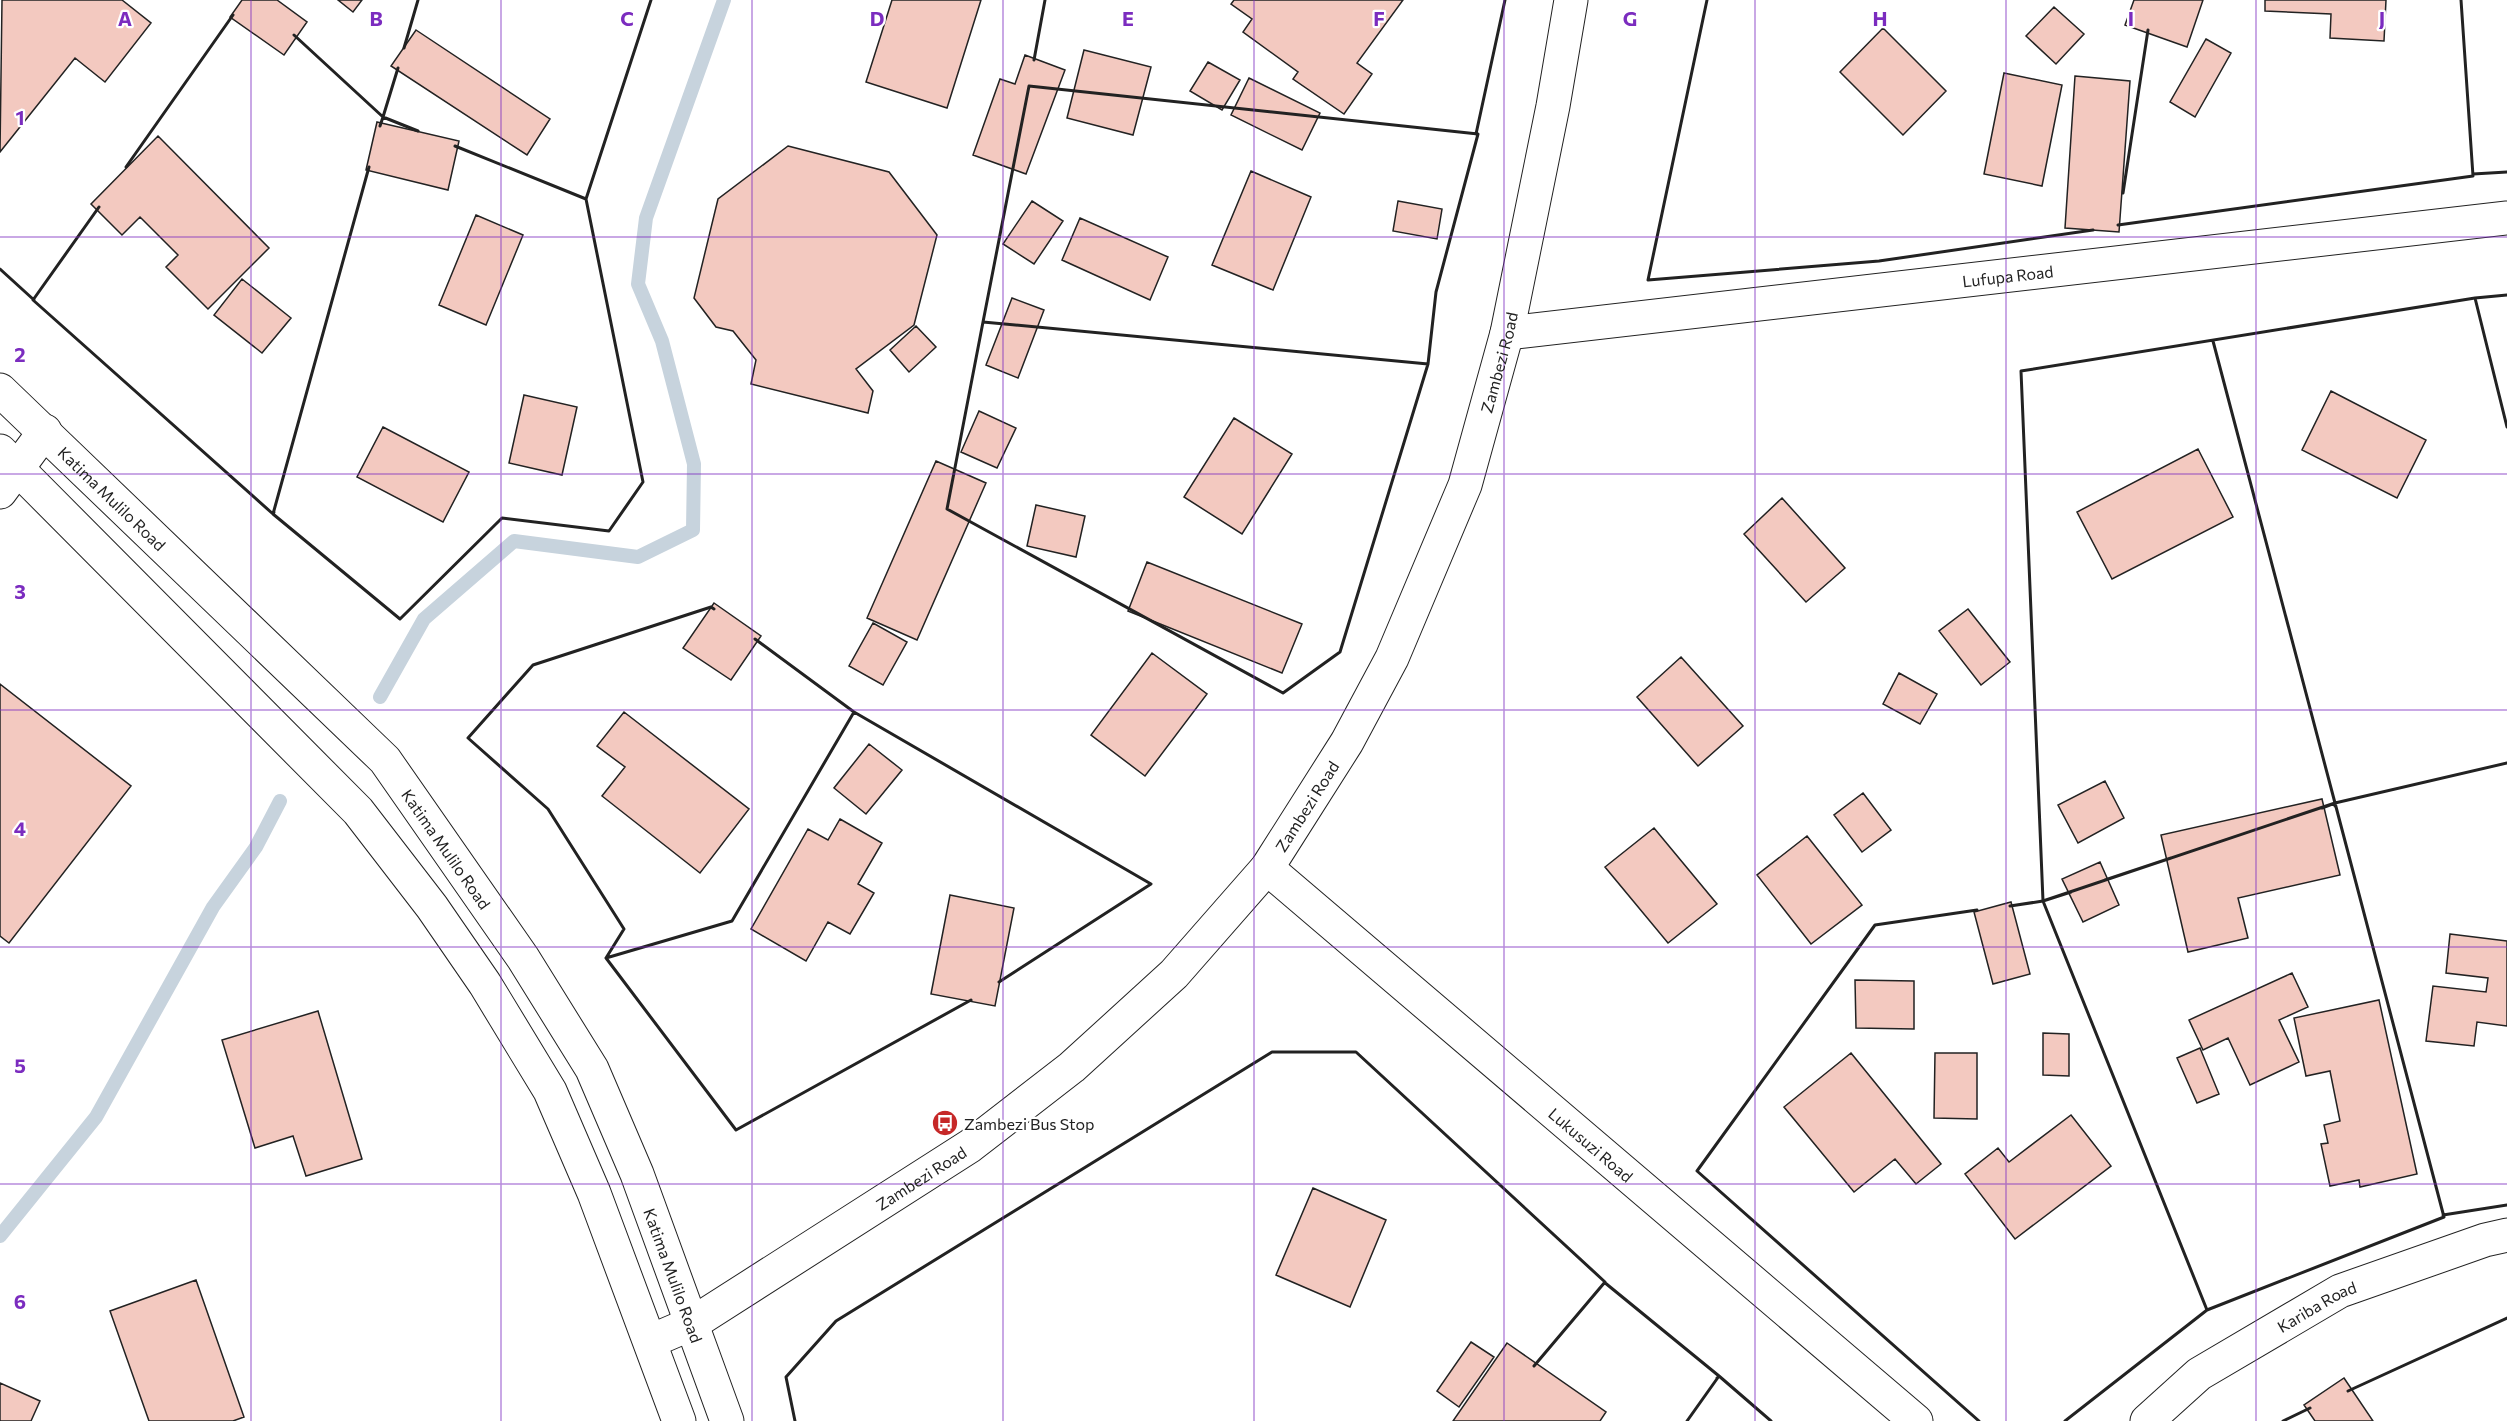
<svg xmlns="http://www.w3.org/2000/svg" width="2507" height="1421" viewBox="0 0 2507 1421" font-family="Commissioner,sans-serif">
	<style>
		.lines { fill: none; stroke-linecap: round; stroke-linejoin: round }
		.stream { stroke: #c7d3dd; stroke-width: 14 }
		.building { fill: #f3c9c0; stroke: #222; stroke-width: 1.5 }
		.street-casing { stroke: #222; stroke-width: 35 }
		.secondary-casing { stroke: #222; stroke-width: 35 }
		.street { stroke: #fff; stroke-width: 33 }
		.secondary { stroke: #fff; stroke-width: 33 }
		.wall { stroke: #222; stroke-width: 3 }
		.grid { fill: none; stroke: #7b2cbf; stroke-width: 1.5; stroke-opacity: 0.55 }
		.labels { text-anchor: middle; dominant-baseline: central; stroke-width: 4.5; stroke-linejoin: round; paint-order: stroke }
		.street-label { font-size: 16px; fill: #222; stroke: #fff }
		.poi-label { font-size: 16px; fill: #222; stroke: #fff; text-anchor: start }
		.grid-label { font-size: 20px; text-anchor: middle; font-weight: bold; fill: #7b2cbf; stroke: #fff; stroke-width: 4.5; stroke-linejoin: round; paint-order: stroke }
	</style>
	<rect width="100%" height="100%" fill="#fff"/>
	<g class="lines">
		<!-- stream -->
		<path class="stream" d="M380 697 424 619 514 541 638 557 693 530 694 464 662 341 638 284 646 218 724 0
			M0 1236 96 1117 213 907 256 847 280 801"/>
	</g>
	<!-- building -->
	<path class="building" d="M2 0H122L151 23 105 82 75 58 0 152Z
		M242 0H277L307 22 284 55 230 17Z
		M338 0H362L353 12Z
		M892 0H981L947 108 866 82Z
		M1234 0H1403L1357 63 1372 74 1344 114 1293 79 1298 72 1243 32 1252 19 1231 4Z
		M2134 0H2203L2187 47 2125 25Z
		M2265 0H2386L2384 41 2330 38 2331 14 2265 11Z
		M2054 7 2084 34 2056 64 2026 36Z
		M1883 28 1946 91 1903 135 1840 72Z
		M416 30 550 119 527 155 391 66Z
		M2206 39 2231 53 2195 117 2170 102Z
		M1084 50 1151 67 1133 135 1067 118Z
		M1025 55 1065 70 1026 174 973 155 1000 79 1015 84Z
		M1208 62 1240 80 1222 110 1190 91Z
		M2004 73 2062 85 2042 186 1984 174Z
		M2075 76 2130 81 2119 232 2065 228Z
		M1249 78 1320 113 1302 150 1231 115Z
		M377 122 459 141 448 190 366 170Z
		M158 136 269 248 208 309 166 267 178 255 140 217 122 235 91 204Z
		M788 146 889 172 937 235 914 325 856 369 873 391 868 413 751 384 756 360 733 331 716 327 694 298 718 199Z
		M1251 171 1311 197 1273 290 1212 265Z
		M1032 201 1063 221 1034 264 1003 244Z
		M1398 201 1442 209 1437 239 1393 231Z
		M476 215 523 235 486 325 439 305Z
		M1080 218 1168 257 1150 300 1062 260Z
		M242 279 291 318 262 353 214 315Z
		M1012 298 1044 310 1018 378 986 365Z
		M916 326 936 347 909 372 890 350Z
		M2331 391 2426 440 2397 498 2302 450Z
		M524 395 577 407 562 475 509 463Z
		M979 411 1016 428 997 468 961 452Z
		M1234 418 1292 454 1242 534 1184 497Z
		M383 427 469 472 443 522 357 477Z
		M2198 449 2233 517 2112 579 2077 512Z
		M936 461 986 483 917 640 867 618Z
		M1782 498 1845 568 1806 602 1744 534Z
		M1036 505 1085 516 1076 557 1027 546Z
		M1147 562 1302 624 1282 673 1128 611Z
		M714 603 761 636 731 680 683 648Z
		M1968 609 2010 662 1981 685 1939 631Z
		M873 623 907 642 883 685 849 666Z
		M1152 653 1207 694 1145 776 1091 735Z
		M1681 657 1743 726 1698 766 1637 697Z
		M1899 673 1937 694 1920 724 1883 704Z
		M0 684 131 786 9 943 0 936Z
		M624 712 749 809 700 873 602 796 625 767 597 746Z
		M869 744 902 770 866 814 834 788Z
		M2105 781 2124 818 2078 843 2058 805Z
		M1863 793 1891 830 1862 852 1834 815Z
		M2322 799 2340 875 2238 898 2248 938 2188 952 2161 835Z
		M840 819 882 843 858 884 874 893 850 934 828 922 806 961 751 929 808 829 828 840Z
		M1654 828 1717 904 1668 943 1605 867Z
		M1807 836 1862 905 1811 944 1757 875Z
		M2100 862 2119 905 2083 922 2062 879Z
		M950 895 1014 908 995 1006 931 994Z
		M2011 902 2030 974 1993 984 1974 912Z
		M2450 934 2507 941V1026L2477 1022 2474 1046 2426 1041 2433 986 2486 992 2488 978 2446 973Z
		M2292 973 2308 1007 2279 1020 2299 1062 2250 1085 2228 1038 2203 1050 2189 1020Z
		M1855 980 1914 981V1029L1856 1028Z
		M2379 1000 2417 1174 2360 1187 2359 1180 2330 1186 2321 1144 2328 1143 2324 1125 2340 1121 2330 1071 2306 1076 2294 1018Z
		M318 1011 362 1159 306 1176 293 1136 255 1148 222 1040Z
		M2043 1033 2069 1034V1076L2043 1075Z
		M2200 1048 2219 1094 2197 1103 2177 1058Z
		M1851 1053 1941 1164 1916 1184 1895 1159 1854 1192 1784 1107Z
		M1935 1053H1977V1119L1934 1118Z
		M2071 1115 2111 1166 2015 1239 1965 1174 1998 1148 2009 1162Z
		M1313 1188 1386 1220 1350 1307 1276 1275Z
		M196 1280 244 1417 233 1421H149L110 1311Z
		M1471 1342 1494 1357 1459 1407 1437 1391Z
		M1507 1343 1606 1412 1600 1421H1453Z
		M2344 1378 2373 1421H2315L2304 1405Z
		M0 1383 40 1401 31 1421H0Z"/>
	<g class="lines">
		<!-- street casing -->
		<g class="street-casing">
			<g id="street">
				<path id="s1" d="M1507 333 2507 218"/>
				<path d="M0 492 45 431"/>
				<path id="s2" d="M1267 868 1916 1421"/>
				<path id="s3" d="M2147 1421 2199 1374 2340 1291 2485 1240 2507 1235"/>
			</g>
		</g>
		<!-- secondary casing -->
		<g class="secondary-casing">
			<g id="secondary">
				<path id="s4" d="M0 390 385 760 523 958 592 1069 637 1174 727 1421"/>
				<path d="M0 451 358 811 432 907 485 984 550 1091 594 1193 679 1421"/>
				<path id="s5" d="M651 1341 693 1323 970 1146 1072 1067 1174 974 1267 868 1347 742 1392 658 1465 485 1507 333 1553 106 1571 0"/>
			</g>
		</g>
		<!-- street -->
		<use href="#street" class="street"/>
		<!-- secondary -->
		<use href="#secondary" class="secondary"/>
		<!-- wall -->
		<path class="wall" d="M1707 0 1648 280 1879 261 2093 230
			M294 35 383 117 418 131
			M404 48 418 0
			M1034 60 1045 0
			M1029 86 1478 134 1436 292 1428 364 983 322Z
			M383 117 398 68
			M380 126 383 117
			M1476 134 1505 0
			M126 167 233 15
			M369 167 273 514 400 619 502 518 609 531 643 482 586 199 455 146
			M2473 174 2507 172
			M2123 193 2148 30
			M586 199 651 0
			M99 207 33 300 273 514 274 512
			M2118 225 2473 176 2461 0
			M0 269 34 300
			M2475 298 2507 295
			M983 322 1428 364 1340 652 1283 693 947 509Z
			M2213 341 2335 803 2322 808
			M714 609 711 607 533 665 468 738 548 809 624 929 606 958 732 921 854 712
			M755 639 854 712 1151 884 999 982
			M854 712 732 921 606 958 736 1130 971 1000
			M2335 803 2444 1217 2207 1310 2043 901Z
			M2335 806V803L2507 763
			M2105 880 2171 858
			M2071 892 2043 901 2021 371 2475 298 2507 427
			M2010 906 2043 901 2207 1310 2065 1421
			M1977 910 1875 925 1697 1171 1979 1421
			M2443 1215 2507 1205
			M1604 1282 1719 1376 1687 1421
			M1717 1378 1719 1376 1771 1421
			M2348 1391 2507 1318
			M795 1421 786 1377 836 1321 1272 1052H1356L1605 1282 1534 1366
			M2283 1421 2310 1408"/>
	</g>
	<!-- grid -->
	<path class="grid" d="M251 0V1421M501 0V1421M752 0V1421M1003 0V1421M1254 0V1421M1504 0V1421M1755 0V1421M2006 0V1421M2256 0V1421M0 237H2507M0 474H2507M0 710H2507M0 947H2507M0 1184H2507"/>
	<!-- icons -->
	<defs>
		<g id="bus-disc" transform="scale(1.35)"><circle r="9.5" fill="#c62828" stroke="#fff"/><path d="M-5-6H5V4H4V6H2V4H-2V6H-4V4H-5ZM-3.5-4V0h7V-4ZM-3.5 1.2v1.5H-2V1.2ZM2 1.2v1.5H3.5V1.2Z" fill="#fff"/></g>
	</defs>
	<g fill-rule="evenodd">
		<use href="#bus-disc" x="945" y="1123"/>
	</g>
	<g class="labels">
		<!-- street labels -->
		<g class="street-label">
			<text stroke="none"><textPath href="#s1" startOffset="504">Lufupa Road</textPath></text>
			<text stroke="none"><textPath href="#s5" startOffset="1342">Zambezi Road</textPath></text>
			<text stroke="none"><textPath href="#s4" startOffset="156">Katima Mulilo Road</textPath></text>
			<text stroke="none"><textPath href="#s5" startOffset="856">Zambezi Road</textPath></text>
			<text stroke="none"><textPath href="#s4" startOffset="642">Katima Mulilo Road</textPath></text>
			<text stroke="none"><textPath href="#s2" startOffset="426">Lukusuzi Road</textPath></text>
			<text stroke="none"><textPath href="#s5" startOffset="316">Zambezi Road</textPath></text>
			<text stroke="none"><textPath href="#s4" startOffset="1128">Katima Mulilo Road</textPath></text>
			<text stroke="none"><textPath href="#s3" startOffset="206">Kariba Road</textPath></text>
		</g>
		<!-- poi labels -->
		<g class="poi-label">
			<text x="964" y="1123">Zambezi Bus Stop</text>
		</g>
	</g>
	<g class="grid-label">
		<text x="125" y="26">A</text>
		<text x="376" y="26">B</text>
		<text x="627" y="26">C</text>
		<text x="877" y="26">D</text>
		<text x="1128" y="26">E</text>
		<text x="1379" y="26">F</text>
		<text x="1630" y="26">G</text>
		<text x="1880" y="26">H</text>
		<text x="2131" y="26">I</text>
		<text x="2382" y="26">J</text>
		<text x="20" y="125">1</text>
		<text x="20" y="362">2</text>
		<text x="20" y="599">3</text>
		<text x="20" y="836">4</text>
		<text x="20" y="1073">5</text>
		<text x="20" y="1309">6</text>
	</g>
</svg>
